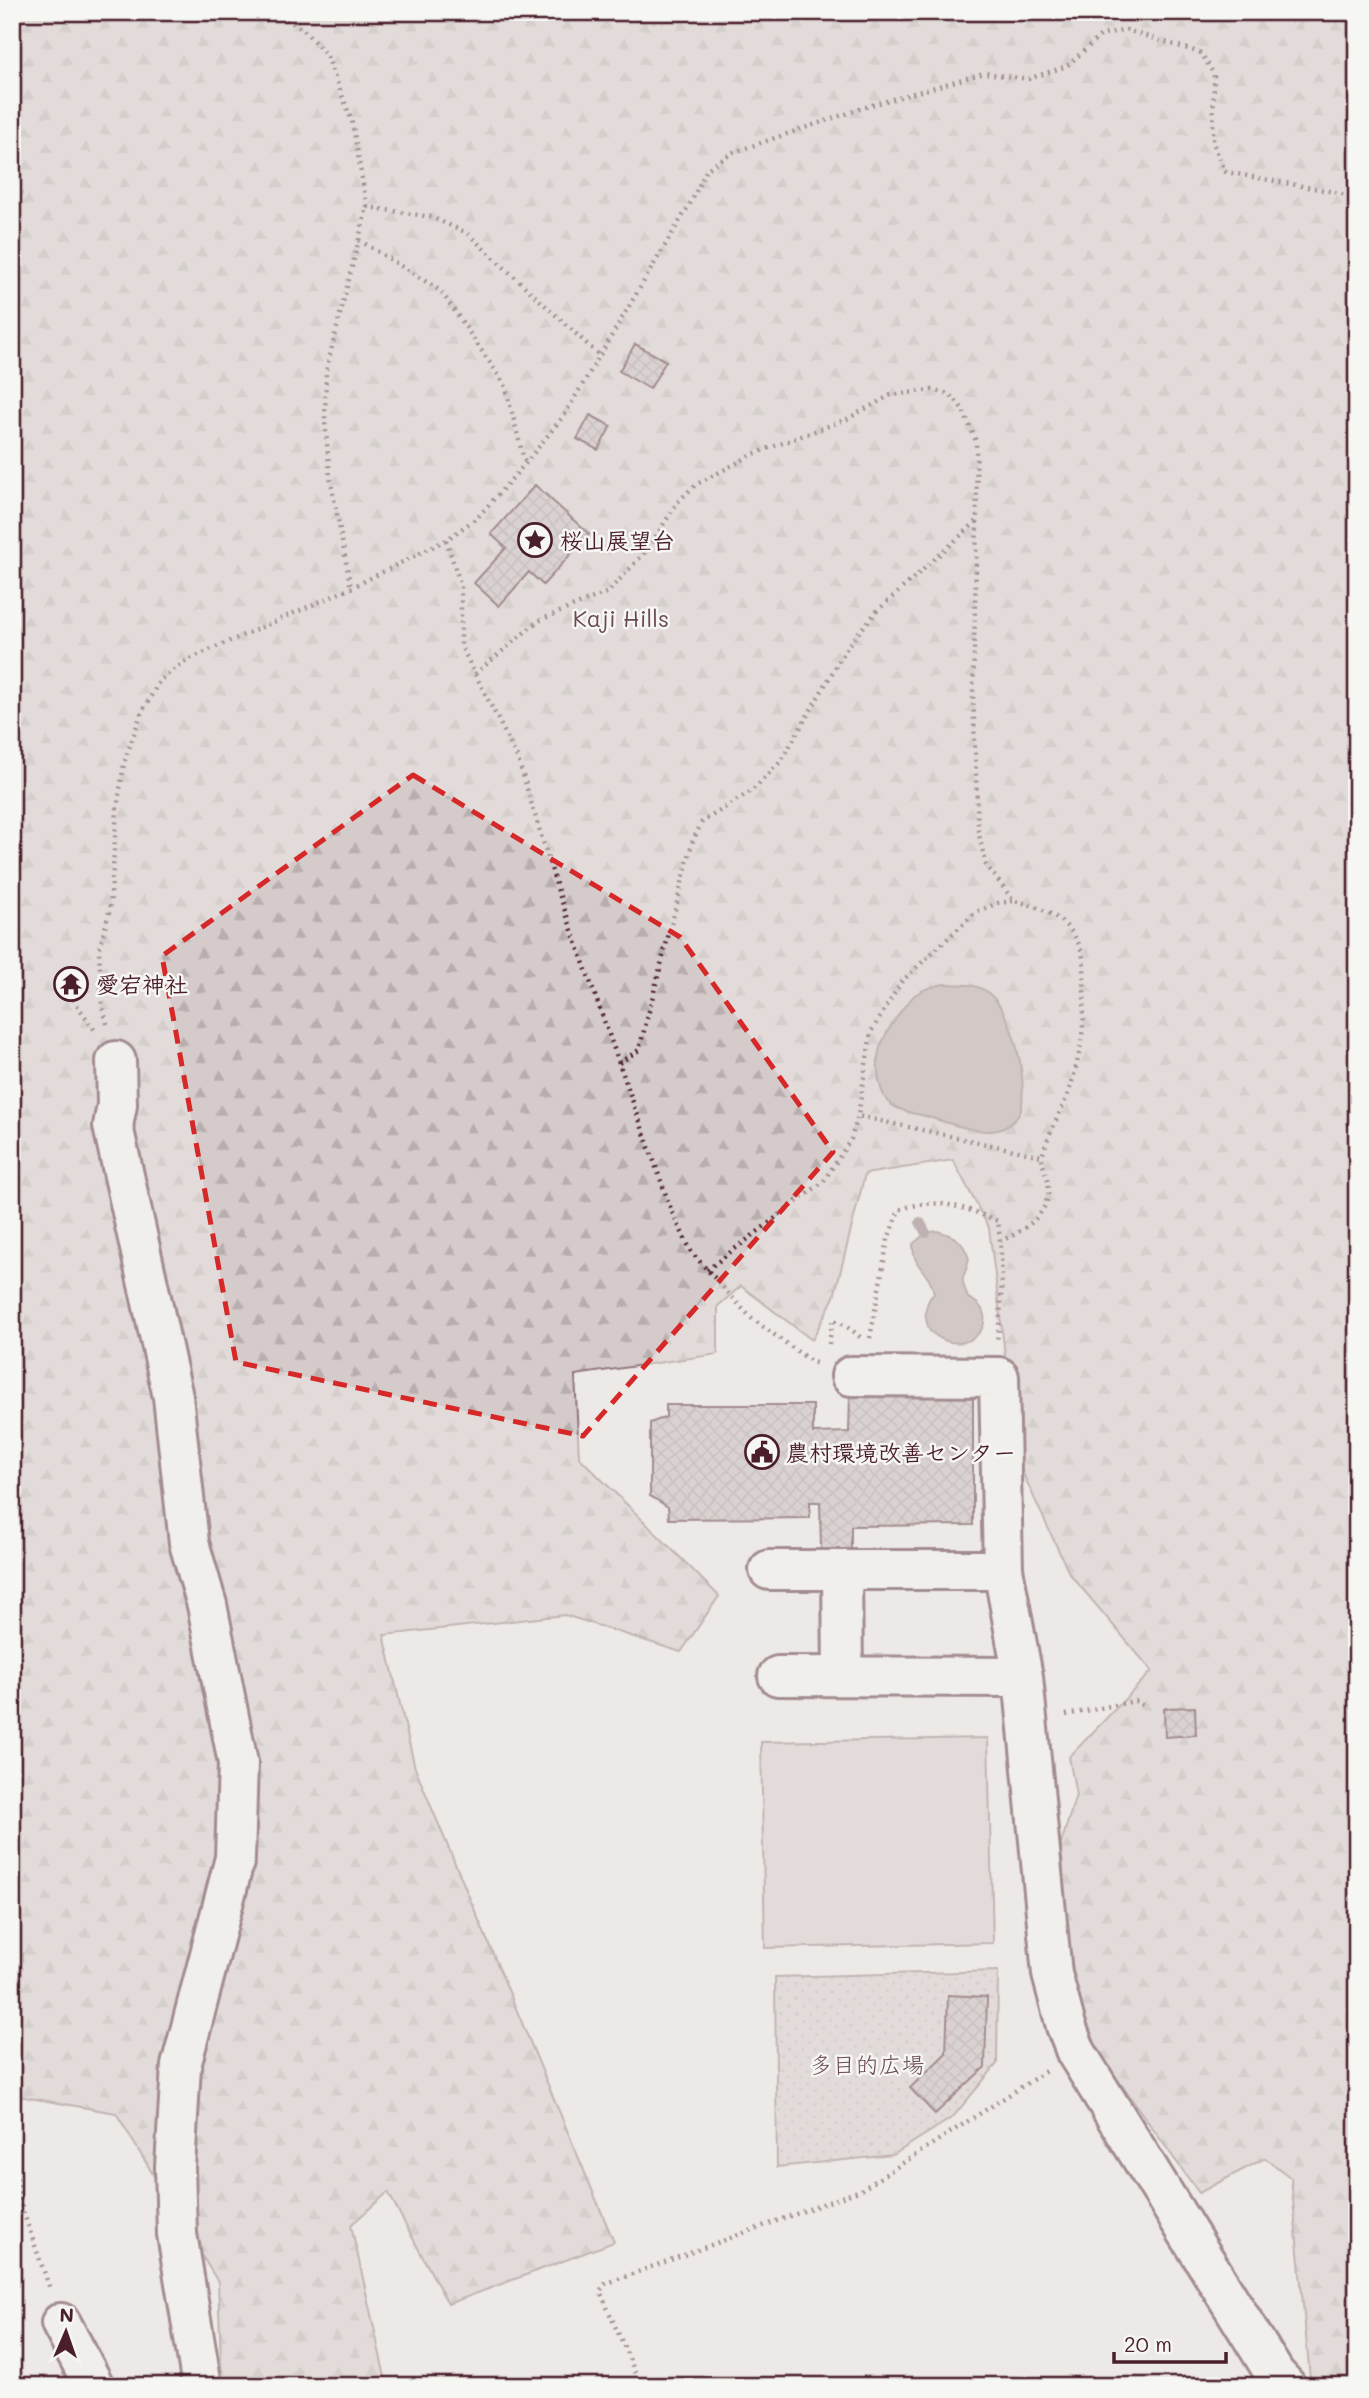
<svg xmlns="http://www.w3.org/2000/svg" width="1369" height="2398" viewBox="0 0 1369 2398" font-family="Mali,'Klee One',sans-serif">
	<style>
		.grass { fill: url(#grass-dots); stroke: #8f757a; stroke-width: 2 }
		.forest { fill: url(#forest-firs); stroke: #8f757a; stroke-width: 2 }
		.pitch { fill: #d4cbca; stroke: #8f757a; stroke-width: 2 }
		.water { fill: #b1a2a3; stroke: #886e73; stroke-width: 2 }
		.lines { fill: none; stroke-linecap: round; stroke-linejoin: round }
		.stream { stroke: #886e73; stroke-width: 10 }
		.building { fill: url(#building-cross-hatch); stroke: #4a1f2b; stroke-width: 2 }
		.minor-casing { stroke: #4a1f2b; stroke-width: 44 }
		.path { stroke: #4a1f2b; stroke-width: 4.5; stroke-dasharray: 2 5; stroke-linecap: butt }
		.minor { stroke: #f6f6f2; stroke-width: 38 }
		.marked { fill: none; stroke: #d62828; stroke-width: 5; stroke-dasharray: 14 9; stroke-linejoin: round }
		.labels { text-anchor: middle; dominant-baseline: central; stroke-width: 5; stroke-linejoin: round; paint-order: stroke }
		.poi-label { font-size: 23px; font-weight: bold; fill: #4a1f2b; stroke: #f6f6f2; text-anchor: start }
		.park-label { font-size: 23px; fill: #6c4a53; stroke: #f6f6f2 }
	</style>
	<defs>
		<pattern id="grass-dots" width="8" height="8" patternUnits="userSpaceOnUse" patternTransform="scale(1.75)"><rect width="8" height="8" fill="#d4cbca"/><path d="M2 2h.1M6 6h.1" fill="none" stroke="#b8aeae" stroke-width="1.8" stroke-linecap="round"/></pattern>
		<pattern id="forest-firs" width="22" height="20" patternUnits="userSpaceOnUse" patternTransform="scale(1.75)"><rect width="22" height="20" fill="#d4cbca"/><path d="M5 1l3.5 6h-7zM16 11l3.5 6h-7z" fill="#b8aeae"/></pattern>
		<pattern id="building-cross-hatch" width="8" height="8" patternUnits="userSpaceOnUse" patternTransform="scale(1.75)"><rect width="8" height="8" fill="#c4b7b7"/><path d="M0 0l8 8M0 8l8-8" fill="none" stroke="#a19495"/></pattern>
	</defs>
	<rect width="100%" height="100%" fill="#ece9e6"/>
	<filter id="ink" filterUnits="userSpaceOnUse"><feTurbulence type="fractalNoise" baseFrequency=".0143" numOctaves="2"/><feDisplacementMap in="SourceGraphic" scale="14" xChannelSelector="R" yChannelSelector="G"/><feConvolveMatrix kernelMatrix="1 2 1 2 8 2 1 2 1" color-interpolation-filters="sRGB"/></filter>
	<g filter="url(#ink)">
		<!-- grass -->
		<path class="grass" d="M998 1971 997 2064 953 2117 893 2155 777 2167 775 1977Z"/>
		<!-- forest -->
		<path class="forest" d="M12 12H1357V2374L1351 2386H1318L1310 2378 1291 2178 1265 2158 1199 2193 1077 2023 1060 1847 1076 1795 1069 1757 1152 1671 1069 1573 1019 1465 989 1228 953 1160 865 1174 834 1297 812 1340 741 1286 718 1306V1354L575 1375 579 1457 719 1596 681 1652 565 1615 384 1635 415 1768 614 2242 448 2304 388 2192 351 2225 387 2386H222L218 2282 116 2113 12 2095Z"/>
		<!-- pitch -->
		<path class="pitch" d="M988 1738 993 1943 765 1948 761 1742Z"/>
		<!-- water -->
		<path class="water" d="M944 984C958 985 974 983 986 991 1013 1011 1028 1077 1021 1110 1018 1119 1007 1128 998 1130 979 1135 943 1121 925 1116 900 1110 884 1109 879 1080 878 1072 877 1057 880 1048 883 1036 905 1003 915 995 923 989 934 986 944 984Z
			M937 1231C955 1236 963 1240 969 1259 964 1283 958 1271 968 1298 1007 1314 969 1366 930 1331 924 1318 924 1304 934 1293 929 1269 913 1270 913 1244L926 1233Z"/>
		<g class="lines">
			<!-- stream -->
			<path class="stream" d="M920 1222 926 1233"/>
		</g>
		<!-- building -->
		<path class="building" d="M635 344 666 361 650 389 619 371Z
			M590 415 611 426 598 450 577 439Z
			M535 485 589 534 543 585 529 572 499 606 474 583 506 548 491 534Z
			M973 1395V1525L851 1526V1550H821L820 1502H810V1518L669 1519 668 1507 650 1496V1423L666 1417V1405H813V1433L849 1432 850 1396Z
			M1195 1707 1196 1735 1165 1737 1164 1708Z
			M948 1995 987 1997 985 2067 935 2114 910 2088 946 2053Z"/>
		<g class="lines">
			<!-- minor casing -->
			<g class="minor-casing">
				<path id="minor" d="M116 1061 117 1105 113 1126 173 1397 189 1543 207 1605 238 1763 235 1858 181 2066 175 2167 177 2234 202 2386
					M851 1376 999 1377 1003 1569 1023 1677 1052 1974 1066 2026 1076 2052 1275 2374 1286 2386
					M769 1570H1003
					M842 1570 843 1676
					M778 1676 1023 1677
					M61 2323 94 2386"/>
			</g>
			<!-- path -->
			<path class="path" d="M274 12 304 30 327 56 352 121 367 207 326 371 325 421 330 477 351 588
				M367 207 431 217 467 233 600 356
				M359 240 441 291 505 385 525 464
				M446 540 461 586V646L518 759 558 891 672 1212 692 1253 751 1318 812 1362 816 1363
				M475 674 538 621 608 592 648 549 677 503 695 485 756 453 847 419 891 395 932 390 945 393 955 399 963 410 976 441 977 521 973 693 978 831 986 865 1014 901C1045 906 1078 925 1083 958 1085 969 1084 980 1084 990 1085 1023 1081 1053 1071 1085 1064 1108 1049 1130 1043 1154 1040 1163 1047 1175 1048 1184 1052 1214 1023 1231 1001 1241
				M1013 901 998 903 976 912 902 981 871 1032 858 1116 1041 1156
				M73 999 96 1032
				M107 1024 102 1004 99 950 110 909 117 809 124 763 141 714 160 680 189 659 351 588 446 540 478 517 525 464 565 414 691 202 707 169 734 152 872 105 984 73 1028 79 1067 66 1101 35 1126 30 1201 53 1214 74 1213 143 1226 172 1334 192 1357 198
				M619 1063 639 1050 693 840 702 822 753 790 781 761 849 644 877 611 977 521
				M707 1270 823 1182 851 1139 858 1116
				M870 1338 888 1239 899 1210C936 1196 963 1207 998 1221 1003 1260 1003 1302 997 1341
				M829 1344 833 1319 852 1330 860 1337
				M1066 1715 1135 1701 1146 1707
				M12 2150 22 2208 50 2289
				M641 2386 600 2291 605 2284 861 2190 1046 2071"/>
			<!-- minor -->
			<use href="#minor" class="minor"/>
		</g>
	</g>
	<!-- marked area -->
	<path d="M0 0H1369V2398H0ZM413 775 680 937 833 1152 583 1436 236 1362 162 956Z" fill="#ece9e6" fill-opacity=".55" fill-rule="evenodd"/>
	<path class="marked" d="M413 775 680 937 833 1152 583 1436 236 1362 162 956Z"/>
	<!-- icons -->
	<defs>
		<g id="sight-ring" transform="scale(1.75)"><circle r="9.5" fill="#f6f6f2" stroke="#4a1f2b" stroke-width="1.5"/><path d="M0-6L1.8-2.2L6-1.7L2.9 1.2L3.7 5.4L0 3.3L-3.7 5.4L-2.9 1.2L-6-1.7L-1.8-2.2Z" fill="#4a1f2b"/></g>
		<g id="temple-ring" transform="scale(1.75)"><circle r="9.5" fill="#f6f6f2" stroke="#4a1f2b" stroke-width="1.5"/><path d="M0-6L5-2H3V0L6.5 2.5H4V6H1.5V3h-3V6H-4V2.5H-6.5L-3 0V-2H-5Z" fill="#4a1f2b"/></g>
		<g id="civic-ring" transform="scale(1.75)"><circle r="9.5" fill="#f6f6f2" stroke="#4a1f2b" stroke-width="1.5"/><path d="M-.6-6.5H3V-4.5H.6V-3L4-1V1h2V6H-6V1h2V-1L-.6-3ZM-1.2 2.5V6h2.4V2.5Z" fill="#4a1f2b"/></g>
	</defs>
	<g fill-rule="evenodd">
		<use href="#sight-ring" x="535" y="540"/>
		<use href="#temple-ring" x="71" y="984"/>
		<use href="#civic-ring" x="762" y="1452"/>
	</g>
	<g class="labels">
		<!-- poi labels -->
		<g class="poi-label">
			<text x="560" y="540">桜山展望台</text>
			<text x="96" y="984">愛宕神社</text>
			<text x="786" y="1452">農村環境改善センター</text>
		</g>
		<!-- park labels -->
		<g class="park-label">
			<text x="621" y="618">Kaji Hills</text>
			<text x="867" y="2064">多目的広場</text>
		</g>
	</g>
	<!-- margin -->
	<rect width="1369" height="2398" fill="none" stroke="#f6f6f2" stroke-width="42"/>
	<rect x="21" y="21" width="1327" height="2356" fill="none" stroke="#4a1f2b" stroke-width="2.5" filter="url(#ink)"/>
	<!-- north arrow -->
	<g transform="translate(66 2332) rotate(2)" stroke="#f6f6f2" stroke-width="5" paint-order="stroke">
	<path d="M0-5L12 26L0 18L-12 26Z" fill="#4a1f2b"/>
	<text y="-10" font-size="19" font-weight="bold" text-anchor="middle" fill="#4a1f2b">N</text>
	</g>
	<!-- scale -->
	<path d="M1114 2352v10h112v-10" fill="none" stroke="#4a1f2b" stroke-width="3.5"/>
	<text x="1124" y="2352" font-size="21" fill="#4a1f2b" stroke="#f6f6f2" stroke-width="5" paint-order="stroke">20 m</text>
</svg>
